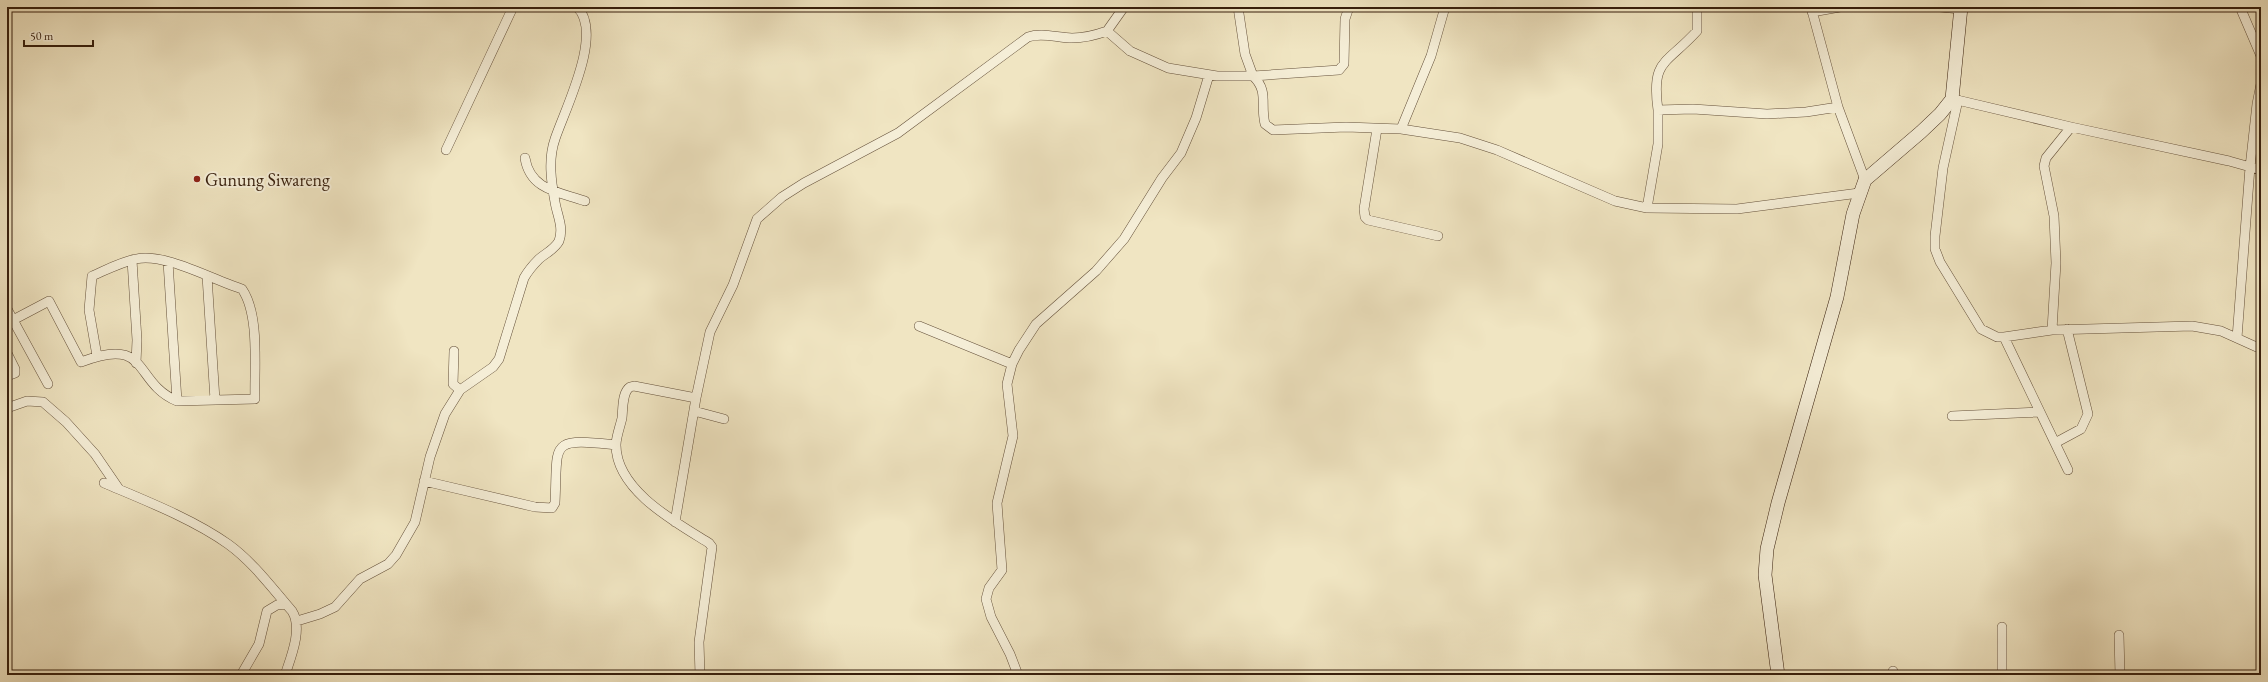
<svg xmlns="http://www.w3.org/2000/svg" width="2268" height="682" viewBox="0 0 2268 682" font-family="'EB Garamond',serif">
	<style>
		.lines { fill: none; stroke-linecap: round; stroke-linejoin: round }
		.street-casing { stroke: #64503a; stroke-width: 10 }
		.secondary-casing { stroke: #361e0c; stroke-width: 14 }
		.street { stroke: #f5eed7; stroke-width: 9 }
		.secondary { stroke: #f5eed7; stroke-width: 13 }
		.poi-dot { fill: #8f2418; stroke: #f5eed7; stroke-width: 1.5 }
		.labels { text-anchor: middle; dominant-baseline: central; stroke-width: 4; stroke-linejoin: round; paint-order: stroke }
		.poi-label { font-size: 18px; fill: #361e0c; stroke: #f5eed7; text-anchor: start }
	</style>
	<rect width="100%" height="100%" fill="#f0e5c2"/>
	<filter id="stains"><feTurbulence type="fractalNoise" baseFrequency=".005" numOctaves="4"/><feColorMatrix values="0 0 0 0 .2 0 0 0 0 .09 0 0 0 0 .02 0 0 0 .5 -.17"/></filter>
	<radialGradient id="worn" r=".72"><stop offset=".6" stop-color="#630" stop-opacity="0"/><stop offset="1" stop-color="#630" stop-opacity=".3"/></radialGradient>
	<g class="lines">
		<!-- street casing -->
		<g class="street-casing">
			<path id="street" d="M1124 7 1107 31 1130 51 1168 68 1217 76H1253C1269 91 1260 104 1265 124L1273 130 1346 127 1401 129 1460 138 1497 150 1615 201 1647 208 1737 209 1859 193
				M1238 7 1245 54 1253 76 1339 70 1344 64 1345 19 1349 7
				M1940 7 1960 9
				M2240 7 2261 56
				M1812 12 1840 7
				M2261 84 2257 104 2261 105
				M1953 99 2071 127 2229 161 2261 170
				M1958 100 1943 168 1935 236V249L1940 262 1981 329 1997 337H2004L2052 330 2192 326 2221 331 2261 349
				M1838 107 1865 180
				M1658 110C1651 59 1666 65 1697 31V7
				M1377 129 1364 209 1365 217 1368 220 1438 236
				M1401 129 1431 56 1445 7
				M446 150 513 7
				M525 158C530 190 559 192 585 201
				M1647 208 1658 144V110L1693 109 1767 114 1806 112 1838 107 1811 7
				M132 260 137 340 136 363
				M168 262 177 401
				M207 276 215 400
				M7 309 13 320 7 324
				M919 326 1012 364
				M2052 330 2056 263 2054 216 2044 166 2046 158 2071 127
				M2004 337 2068 470
				M2237 338 2250 167 2257 104
				M454 351 453 384 460 390
				M7 353 15 369V373L7 376
				M48 384 13 320 49 301 81 362C151 335 132 382 177 401L255 399C254 368 260 315 242 289 215 281 164 252 136 259 121 262 106 270 92 276L89 310 97 356
				M696 398 634 386 630 387C622 392 623 409 622 418 620 427 616 437 616 445 616 490 675 522 709 543L712 547 699 642 700 675
				M7 408 27 401 43 402 66 422 95 454 119 489
				M694 411 724 419
				M1952 416 2040 412
				M2055 443 2081 429 2088 414 2067 329
				M424 481 535 507 552 508 555 503C558 441 548 438 616 445
				M104 483C144 500 193 519 228 544 253 562 272 588 292 611 303 628 291 657 285 675
				M675 522 696 398 710 332 733 285 757 219 782 197 804 183 898 133 1028 37C1042 32 1058 38 1072 38 1084 38 1096 35 1107 31
				M297 621 320 614 335 607 360 579 388 564 396 555 415 522 430 457 445 414 460 390 493 367 499 359 524 278C528 271 533 265 539 259 546 253 555 249 559 241 564 227 557 215 555 202 551 181 548 159 555 139 565 109 604 33 577 7
				M2119 635 2120 675
				M1893 671V675
				M241 675 259 644 267 611 277 605 286 604
				M1018 675 1010 654 991 617 986 599 989 588 1002 570 997 503 1013 436 1007 384 1012 364 1019 350 1036 324 1096 271 1124 239 1162 178 1181 153 1196 118 1209 75
				M2002 675V627"/>
		</g>
		<!-- secondary casing -->
		<g class="secondary-casing">
			<path id="secondary" d="M1778 675 1765 575 1767 549 1778 503 1837 297 1853 214 1865 180 1921 132 1940 114 1952 99 1961 7"/>
		</g>
		<!-- street -->
		<use href="#street" class="street"/>
		<!-- secondary -->
		<use href="#secondary" class="secondary"/>
	</g>
	<!-- markers -->
	<circle class="poi-dot" cx="197" cy="179" r="4"/>
	<g class="labels">
		<!-- poi labels -->
		<g class="poi-label">
			<text x="205" y="179">Gunung Siwareng</text>
		</g>
	</g>
	<!-- margin -->
	<rect width="2268" height="682" fill="none" stroke="#f0e5c2" stroke-width="24"/>
	<rect x="8" y="8" width="2252" height="666" fill="none" stroke="#361e0c" stroke-width="2"/>
	<rect x="12" y="12" width="2244" height="658" fill="none" stroke="#361e0c"/>
	<!-- scale -->
	<path d="M24 40v6h69v-6" fill="none" stroke="#361e0c" stroke-width="2"/>
	<text x="30" y="40" font-size="12" fill="#361e0c" stroke="#f5eed7" stroke-width="3" paint-order="stroke">50 m</text>
	<rect width="100%" height="100%" filter="url(#stains)"/>
	<rect width="100%" height="100%" fill="url(#worn)"/>
</svg>
